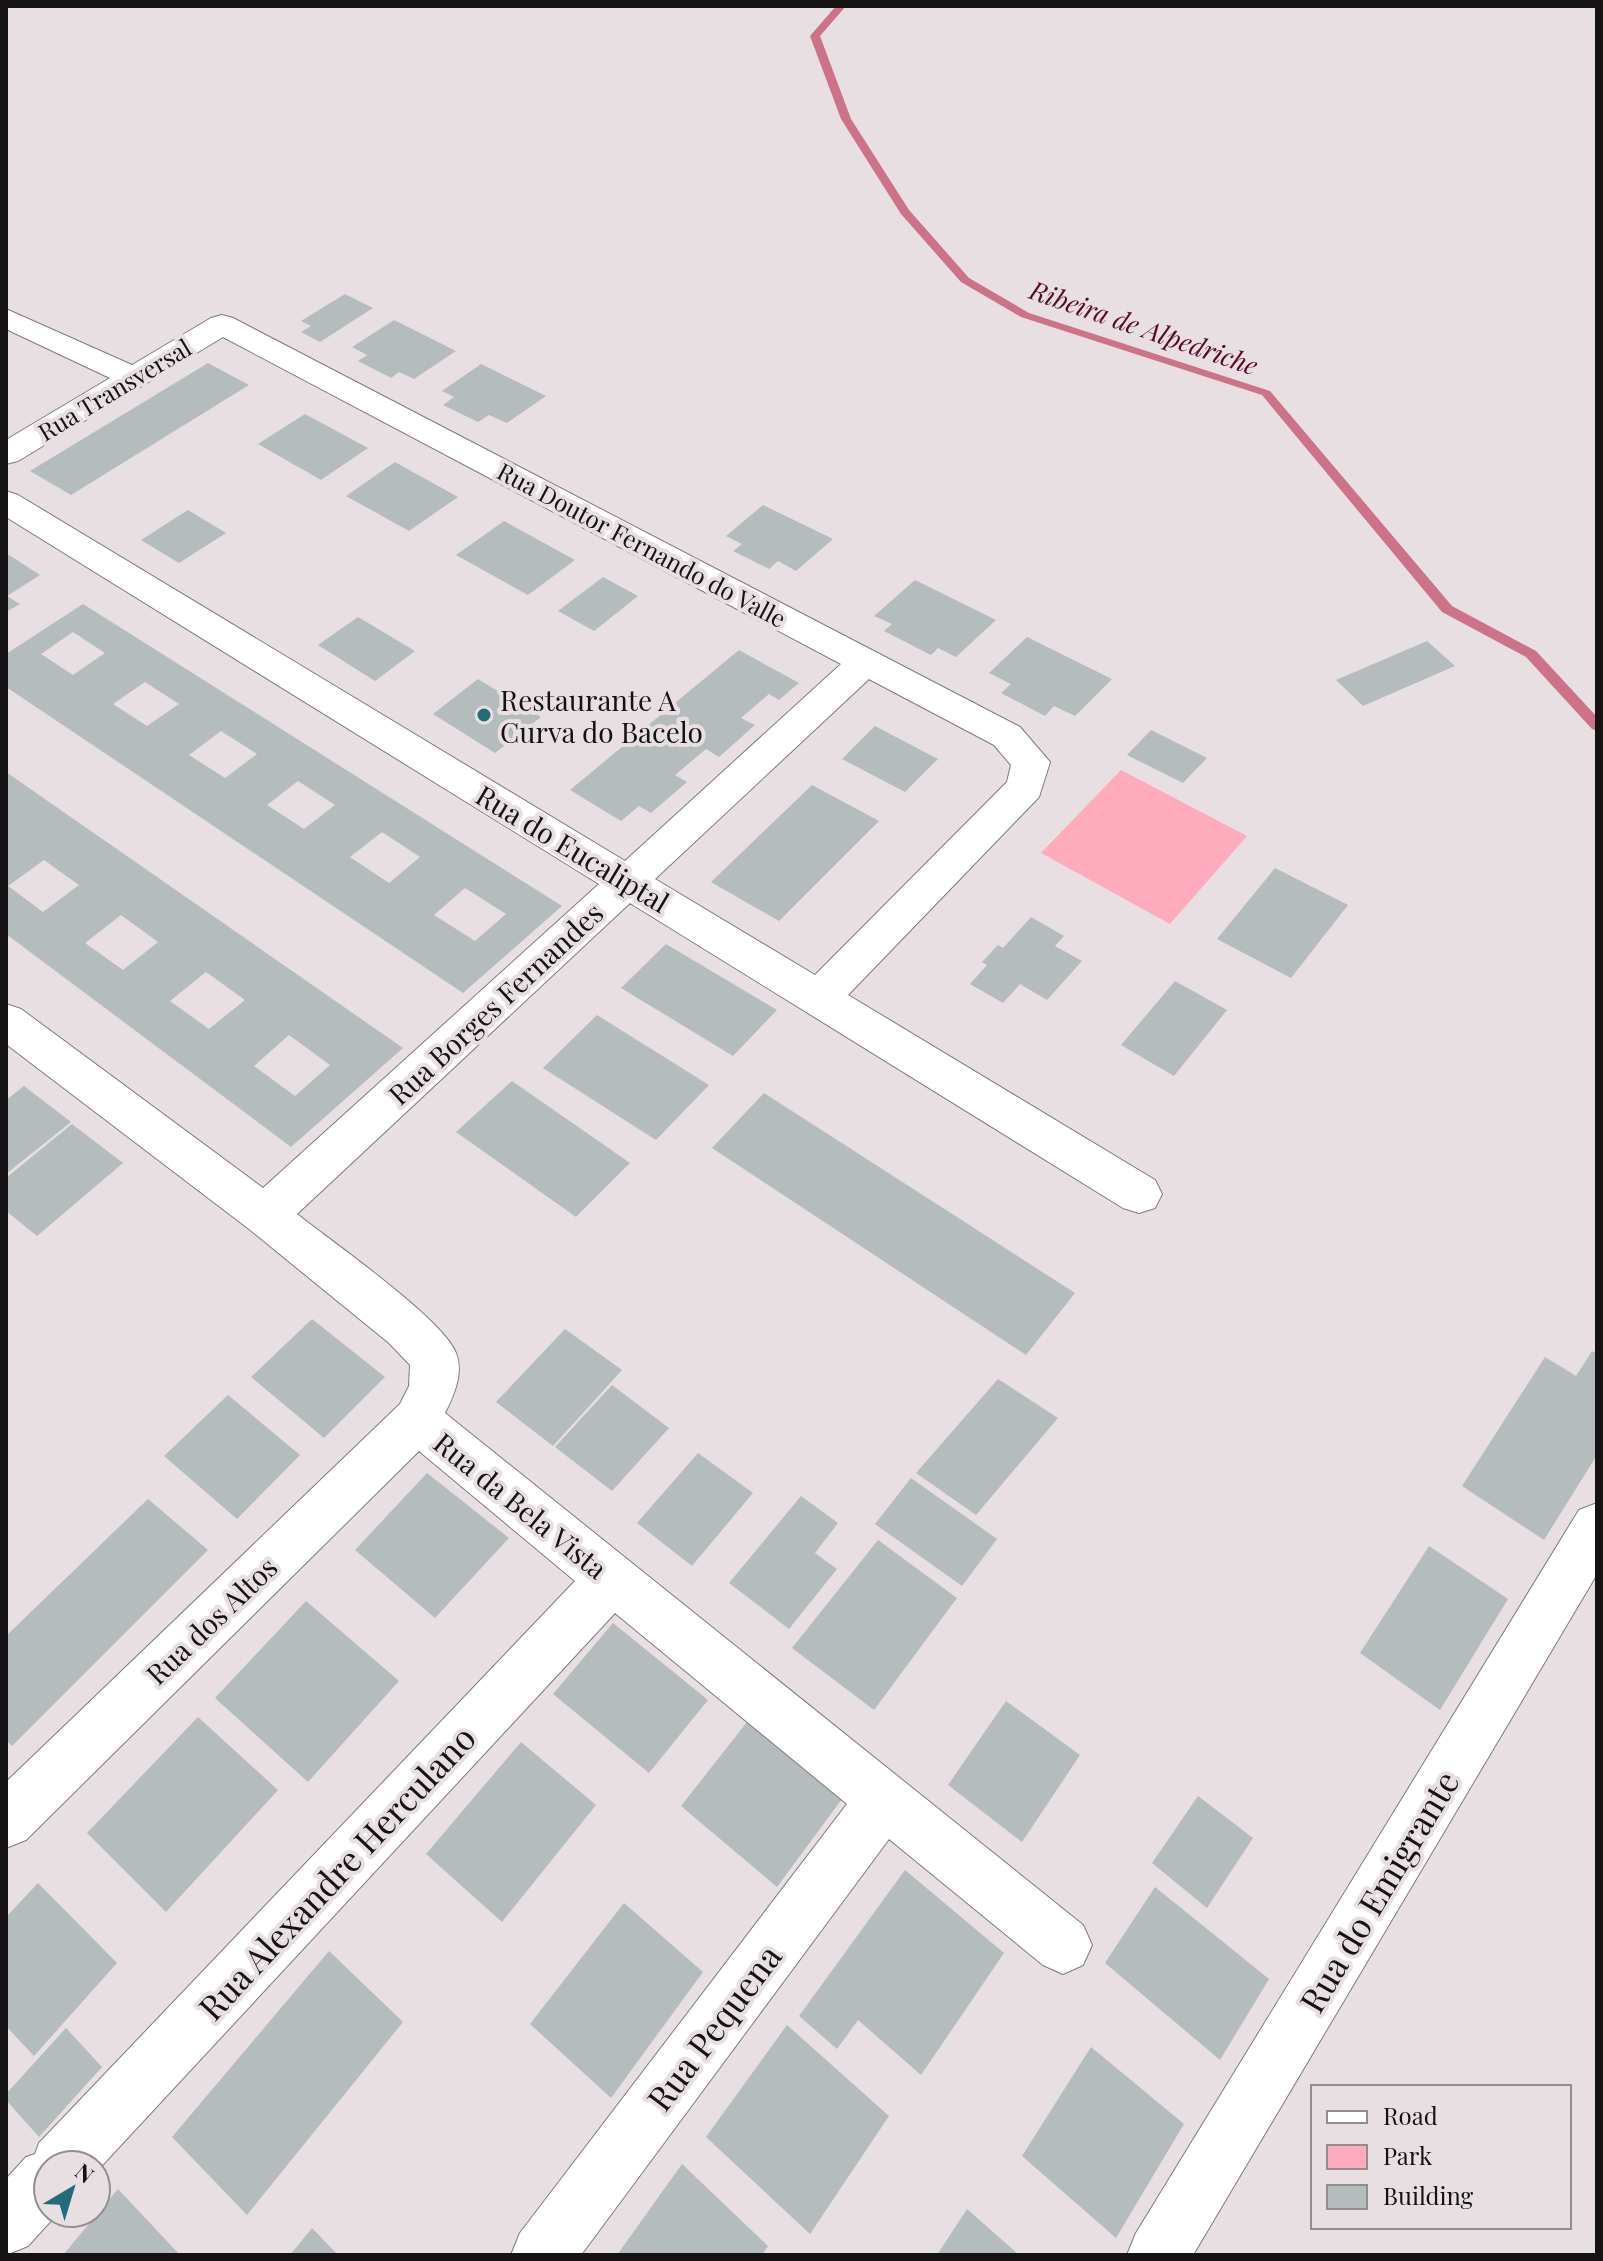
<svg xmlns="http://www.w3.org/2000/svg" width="1603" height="2261" viewBox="0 0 1603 2261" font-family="'Playfair Display',serif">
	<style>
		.green { fill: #feabbe }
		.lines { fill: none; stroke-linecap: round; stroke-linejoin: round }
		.stream { fill: #cc7289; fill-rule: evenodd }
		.building { fill: #b5bcbd; fill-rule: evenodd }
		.street-casing { stroke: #817a7b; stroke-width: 2 }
		.street { fill: #fff; fill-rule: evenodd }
		.poi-dot { fill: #246d78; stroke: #e7dfe1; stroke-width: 3 }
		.labels { text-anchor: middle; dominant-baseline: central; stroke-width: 8; stroke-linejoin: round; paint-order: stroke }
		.far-street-label { font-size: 24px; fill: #141212; stroke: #e7dfe1 }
		.far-water-label { font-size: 26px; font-style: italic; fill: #5c082a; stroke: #e7dfe1 }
		.poi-label { font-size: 28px; fill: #141212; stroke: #e7dfe1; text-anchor: start }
		.street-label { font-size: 28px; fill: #141212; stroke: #e7dfe1 }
		.near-street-label { font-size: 34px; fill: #141212; stroke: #e7dfe1 }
	</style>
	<rect width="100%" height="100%" fill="#e7dfe1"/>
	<!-- green -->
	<path class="green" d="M1121 770 1247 836 1170 924 1041 853Z"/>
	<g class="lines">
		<!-- stream -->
		<path class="stream" d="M836 6H846L820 36 851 119 909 210 969 278 1029 313 1270 391 1452 606 1536 651 1597 717V731L1592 729 1526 657 1442 612 1262 395 1021 317 961 282 901 214 841 119 810 36Z"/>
	</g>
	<!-- building -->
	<path class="building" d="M345 294 373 308 320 342 301 332 311 326 301 321Z
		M394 320 456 351 414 379 399 372 391 378 358 361 367 355 352 347Z
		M208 363 249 385 71 495 30 471Z
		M481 364 546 396 507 423 489 415 478 422 443 405 454 397 442 391Z
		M305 414 368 448 321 480 258 444Z
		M395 462 458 497 409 531 346 496Z
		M763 505 833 539 796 571 778 561 769 569 733 551 742 544 726 536Z
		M188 510 226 533 179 563 141 540Z
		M504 521 575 560 528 595 456 555Z
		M6 553 40 575 7 596 20 604 6 612Z
		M603 577 638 596 594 631 558 611Z
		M915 580 996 620 956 657 938 648 931 655 884 631 892 624 874 616Z
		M83 604 562 906 463 993 6 687V654ZM73 632 105 653 73 675 41 654ZM145 682 179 704 147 726 113 704ZM221 731 257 754 225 778 189 755ZM298 781 335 805 304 829 267 805ZM382 832 420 857 389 883 350 857ZM465 888 506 914 475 941 434 915Z
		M358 617 415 651 375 681 318 645Z
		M1027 637 1112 679 1075 716 1054 706 1045 716 1001 693 1011 684 989 673Z
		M1427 641 1455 666 1363 706 1336 680Z
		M739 650 799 683 779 700 769 694 741 718 755 725 719 757 706 749 675 775 687 782 651 813 639 806 621 821 570 790Z
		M478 679 541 717 495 753 433 714Z
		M875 726 938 759 905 792 842 759Z
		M1151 730 1207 758 1183 783 1127 755Z
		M6 772 403 1048 291 1147 6 934ZM44 860 79 885 43 912 8 886ZM121 915 158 942 123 970 85 943ZM206 972 245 1000 209 1029 170 1001ZM289 1035 330 1065 295 1096 254 1066Z
		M812 785 879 821 779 921 711 882Z
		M1275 868 1348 905 1291 978 1217 939Z
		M1031 917 1064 936 1055 946 1082 961 1047 1000 1020 984 1003 1003 970 984 987 965 982 962 998 945 1003 948Z
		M666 944 777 1010 733 1056 621 988Z
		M1175 981 1227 1010 1174 1076 1121 1045Z
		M597 1015 709 1085 656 1140 543 1068Z
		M512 1081 630 1163 576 1217 456 1132Z
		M24 1086 71 1122 6 1174V1100Z
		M764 1093 1075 1293 1026 1355 712 1148Z
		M72 1124 123 1163 37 1236 6 1211V1178Z
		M312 1319 385 1377 324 1438 251 1377Z
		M565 1329 622 1370 553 1446 496 1402Z
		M1592 1351 1597 1354V1455L1544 1540 1462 1486 1545 1357 1576 1376Z
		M998 1379 1058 1418 976 1515 916 1473Z
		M612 1385 669 1428 612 1491 555 1447Z
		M228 1395 300 1455 237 1519 164 1456Z
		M698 1453 753 1493 692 1566 637 1523Z
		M427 1473 509 1538 435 1618 355 1550Z
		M911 1478 997 1539 962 1586 875 1524Z
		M801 1496 838 1523 815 1553 837 1569 789 1629 729 1583Z
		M148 1499 208 1550 12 1746 6 1740V1636Z
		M878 1540 957 1598 874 1710 792 1648Z
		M1429 1546 1508 1599 1440 1710 1360 1653Z
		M306 1601 399 1681 308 1782 215 1698Z
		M613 1623 708 1700 649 1773 553 1694Z
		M1006 1701 1080 1755 1022 1842 948 1785Z
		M198 1717 278 1790 166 1912 87 1833Z
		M747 1722 842 1799 777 1887 681 1806Z
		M521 1742 596 1805 502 1922 426 1854Z
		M1198 1796 1253 1838 1207 1908 1152 1863Z
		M905 1870 1004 1953 921 2075 858 2020 837 2049 799 2016Z
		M38 1883 117 1963 34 2056 6 2026V1917Z
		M1155 1887 1269 1979 1220 2060 1105 1963Z
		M624 1903 703 1972 611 2098 530 2024Z
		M329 1951 403 2022 247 2215 172 2137Z
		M787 2025 889 2116 810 2234 706 2137Z
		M66 2028 102 2067 39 2137 6 2100V2094Z
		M1091 2047 1184 2124 1116 2238 1022 2156Z
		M682 2164 768 2246 762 2255H617Z
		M118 2189 180 2255H63Z
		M967 2209 1019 2255H937Z
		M312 2228 338 2255H290Z"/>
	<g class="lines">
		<!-- street casing -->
		<g class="street-casing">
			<path id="street" d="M6 309 132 365 211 318 222 315 233 318 1020 727 1050 762 1039 797 848 995 1155 1180 1162 1194 1155 1208 1139 1213 1123 1208 630 903 297 1214C331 1241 443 1319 456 1353 464 1373 454 1395 445 1413L1083 1925 1092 1945 1083 1965 1063 1974 1043 1965 889 1839 581 2255H511L520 2233 847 1804 615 1613 96 2172V2165H48V2213H58L28 2246 6 2255V2179L26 2157 35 2154 39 2143 575 1581 419 1451 26 1840 6 1848V1782L400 1404 409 1386 410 1365 389 1343 249 1229 6 1044V1004L21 1009 263 1188 599 884 6 517V491L18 495 625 861 841 664 223 337 18 461 6 464V440L110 378 6 329ZM869 679 994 745 1011 765 1007 782 815 975 655 879Z
				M1597 1503V1574L1193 2255H1127L1136 2233 1579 1510Z"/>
		</g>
		<!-- street -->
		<use href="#street" class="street"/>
	</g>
	<!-- markers -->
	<circle class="poi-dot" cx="484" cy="715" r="8"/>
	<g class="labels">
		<!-- far-street labels -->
		<g class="far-street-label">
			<text transform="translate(114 389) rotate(-31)">Rua Transversal</text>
			<text transform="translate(642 544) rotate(28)">Rua Doutor Fernando do Valle</text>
		</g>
		<!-- far-water labels -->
		<g class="far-water-label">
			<text transform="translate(1144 327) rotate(19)">Ribeira de Alpedriche</text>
		</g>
		<!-- poi labels -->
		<g class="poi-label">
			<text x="500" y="699">Restaurante A<tspan x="500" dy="32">Curva do Bacelo</tspan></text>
		</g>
		<!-- street labels -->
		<g class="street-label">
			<text transform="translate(573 848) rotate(31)">Rua do Eucaliptal</text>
			<text transform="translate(495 1003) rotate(-43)">Rua Borges Fernandes</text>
			<text transform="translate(521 1505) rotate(39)">Rua da Bela Vista</text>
			<text transform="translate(211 1620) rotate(-44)">Rua dos Altos</text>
		</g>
		<!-- near-street labels -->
		<g class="near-street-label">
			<text transform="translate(336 1872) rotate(-47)">Rua Alexandre Herculano</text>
			<text transform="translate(1378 1891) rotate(-59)">Rua do Emigrante</text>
			<text transform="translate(713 2027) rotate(-53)">Rua Pequena</text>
		</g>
	</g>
	<!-- border -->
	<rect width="1603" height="2261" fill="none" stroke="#141212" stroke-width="16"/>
	<!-- legend -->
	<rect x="1311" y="2085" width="260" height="144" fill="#e7dfe1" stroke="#938d8e" stroke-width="2"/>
	<rect x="1327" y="2111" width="40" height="12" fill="#ffffff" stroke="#938d8e" stroke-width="2"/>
	<text x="1383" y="2125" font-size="24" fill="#141212">Road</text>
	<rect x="1327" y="2145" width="40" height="24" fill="#feabbe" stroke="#938d8e" stroke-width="2"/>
	<text x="1383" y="2165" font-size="24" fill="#141212">Park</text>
	<rect x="1327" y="2185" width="40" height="24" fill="#b5bcbd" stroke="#938d8e" stroke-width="2"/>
	<text x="1383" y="2205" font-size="24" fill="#141212">Building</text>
	<!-- north arrow -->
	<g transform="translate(72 2189) rotate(38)"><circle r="38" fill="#e7dfe1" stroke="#938d8e" stroke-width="2"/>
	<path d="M0-6L14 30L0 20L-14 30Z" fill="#246d78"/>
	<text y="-12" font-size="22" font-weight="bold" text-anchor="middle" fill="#141212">N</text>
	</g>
</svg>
